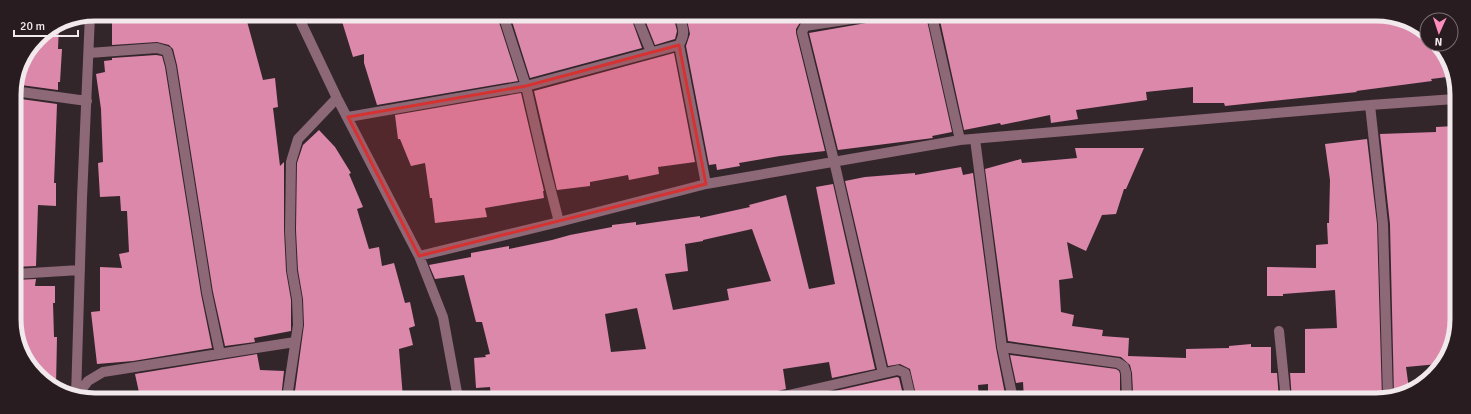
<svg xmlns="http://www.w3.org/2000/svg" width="1471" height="414" viewBox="0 0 1471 414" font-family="Signika,sans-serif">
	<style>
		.building { fill: #dc88ab; fill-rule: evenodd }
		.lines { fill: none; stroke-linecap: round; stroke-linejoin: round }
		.minor { stroke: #8d6977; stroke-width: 10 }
		.marked { fill: #d73232; fill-opacity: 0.2; stroke: #d73232; stroke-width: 3; stroke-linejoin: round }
		.rim { fill: none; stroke: #f2e9ec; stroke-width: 5 }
	</style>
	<rect width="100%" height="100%" fill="#33262b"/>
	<!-- building -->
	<path class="building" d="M112 14H245L263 80 275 78 278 107 273 108 280 166 284 162V230L286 271 291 300V331L254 338 255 342 225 346 213 292 177 65 173 49 169 45 157 42 112 45Z
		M340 15H493L494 20 498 19 518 81 377 105 364 63V54L353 57Z
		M510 15H630L642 48 530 78Z
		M643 15H673L677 31 675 39 655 45Z
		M686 15 831 16 801 21 796 29V33L825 151 780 156 739 163 740 166 717 170 716 164 709 165 686 46 690 34Z
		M877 16H926L952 132 932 136 933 138 838 150 809 33 872 22 875 21Z
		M939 16 1396 17 1427 36V44H1438L1444 57 1447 77 1431 79 1432 81 1356 91 1357 92 1225 106 1224 103H1193V87L1146 92 1147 100 1076 110 1078 119 1051 123 1050 115 1001 125 1000 123 964 130Z
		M59 24 58 49H62L60 82H58V90L21 85V64H26L27 54 38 38Z
		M674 53 695 162 658 167 659 174 629 180 628 175 590 182V186L557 190 534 91Z
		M156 55 162 56 165 67 201 294 212 348 133 361 97 364 91 312 100 311V267L122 268 119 254 129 252 127 211H121L120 196 100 197 98 163 103 162 101 109 96 74 105 72 104 61 112 60V58Z
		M521 93 544 191H543L544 198 485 208 487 217 435 223 432 198H430L425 163 411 166 400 139H398L395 115Z
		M21 99 57 104 54 183H56V206L38 205 36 266 15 267V159L22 160Z
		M1455 126V289L1448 290V325L1454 324V339L1438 364 1406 367 1409 389 1394 395 1390 224 1380 134 1436 132V127Z
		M319 130 335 147 351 173 349 174 363 207 357 209 369 249 379 247 382 266 394 263 405 303 410 302 415 326 409 328 413 345 399 349 403 398H294L304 325 303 299 298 270 296 230 297 163 303 145Z
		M1367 139 1377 224 1382 399 1292 400 1290 373H1305V329L1337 328 1335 290 1283 294V296H1267V267L1316 268V245L1328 244 1327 223H1329L1330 180 1325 144Z
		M1075 148H1144L1126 189H1124L1116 214 1102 215 1086 251 1067 242 1073 278 1059 280 1061 312 1074 315 1072 326 1103 330 1102 336 1129 338 1128 356 1186 358V349L1229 348V346L1251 344V347H1271V373H1277L1279 400 1150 399 1149 392H1133L1132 373 1130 365 1121 357 1008 341 985 169 1021 159 1022 163 1077 158Z
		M961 167 963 175 973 173 996 348 1006 399H988V384L978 385 979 399H917L910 369 900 364 888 366 845 181 865 177 915 173V175Z
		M833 184 875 369 832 378 829 362 783 369 786 389 769 393 766 395 765 399H763V394L730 399 491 398 490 387 476 388 474 358 486 357 485 355 490 354 482 322H476L464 275 435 279 429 265 471 257V253L509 246V249L552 240 570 235 612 227V225L636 222V225L700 216V218L750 207 749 205 786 195 809 289 835 284 816 187ZM752 229 771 281 727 289 729 300 673 310 665 274 688 271 685 244 703 241V240ZM637 308 646 349 611 352 605 314Z
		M36 279 35 286H55V303H53L54 337H57L56 386 38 376 16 334 15 280Z
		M257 354 260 370 284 371 281 398 140 397 135 374Z
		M1010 355 1116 369 1119 371 1120 374V392L1116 391V399H1024L1023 382 1016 383Z
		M897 377 899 378 904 399H837L835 391Z"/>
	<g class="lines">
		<!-- minor -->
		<path class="minor" d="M297 14 337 98 419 256 443 317 458 398
			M503 15 526 86 543 160 559 222
			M636 15 651 52
			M679 15C683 28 686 33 679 45L706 184
			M871 16 805 26 802 32 834 161 883 373
			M932 16 960 140
			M89 53 157 48 167 51 171 66 207 293 220 354
			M14 91 87 101
			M1370 105 1383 224 1388 397
			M348 117 526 86 679 45
			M975 139 1002 347 1013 399
			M419 256 559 222 706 184 960 140 1370 105 1455 99
			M15 274 80 270
			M1279 331 1286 400
			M1002 347 1118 363 1124 367 1126 373 1127 399
			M76 397 82 198 90 15
			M76 397 88 381 103 372 295 342
			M287 398 298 325 297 299 292 271 290 230 291 162 298 139 337 98
			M771 399 898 370 905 373 911 399"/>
	</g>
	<!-- marked area -->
	<path class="marked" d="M679 45 706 184 419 256 348 117 526 86Z"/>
	<!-- crop -->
	<path d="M0 0H1471V414H0ZM95 21H1376A74 74 0 0 1 1450 95V319A74 74 0 0 1 1376 393H95A74 74 0 0 1 21 319V95A74 74 0 0 1 95 21Z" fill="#291c21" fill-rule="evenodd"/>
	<path class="rim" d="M95 21H1376A74 74 0 0 1 1450 95V319A74 74 0 0 1 1376 393H95A74 74 0 0 1 21 319V95A74 74 0 0 1 95 21Z"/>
	<!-- north arrow -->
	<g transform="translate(1439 32) rotate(183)"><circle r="19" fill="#291c21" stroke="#796e72"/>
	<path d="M0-3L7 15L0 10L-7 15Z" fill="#fe8ebe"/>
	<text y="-6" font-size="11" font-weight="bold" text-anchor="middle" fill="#f2e9ec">N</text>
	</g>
	<!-- scale -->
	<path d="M14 30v6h64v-6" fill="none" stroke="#f2e9ec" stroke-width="2"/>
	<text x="20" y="30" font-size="12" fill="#f2e9ec" stroke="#291c21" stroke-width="3" paint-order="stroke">20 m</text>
</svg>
